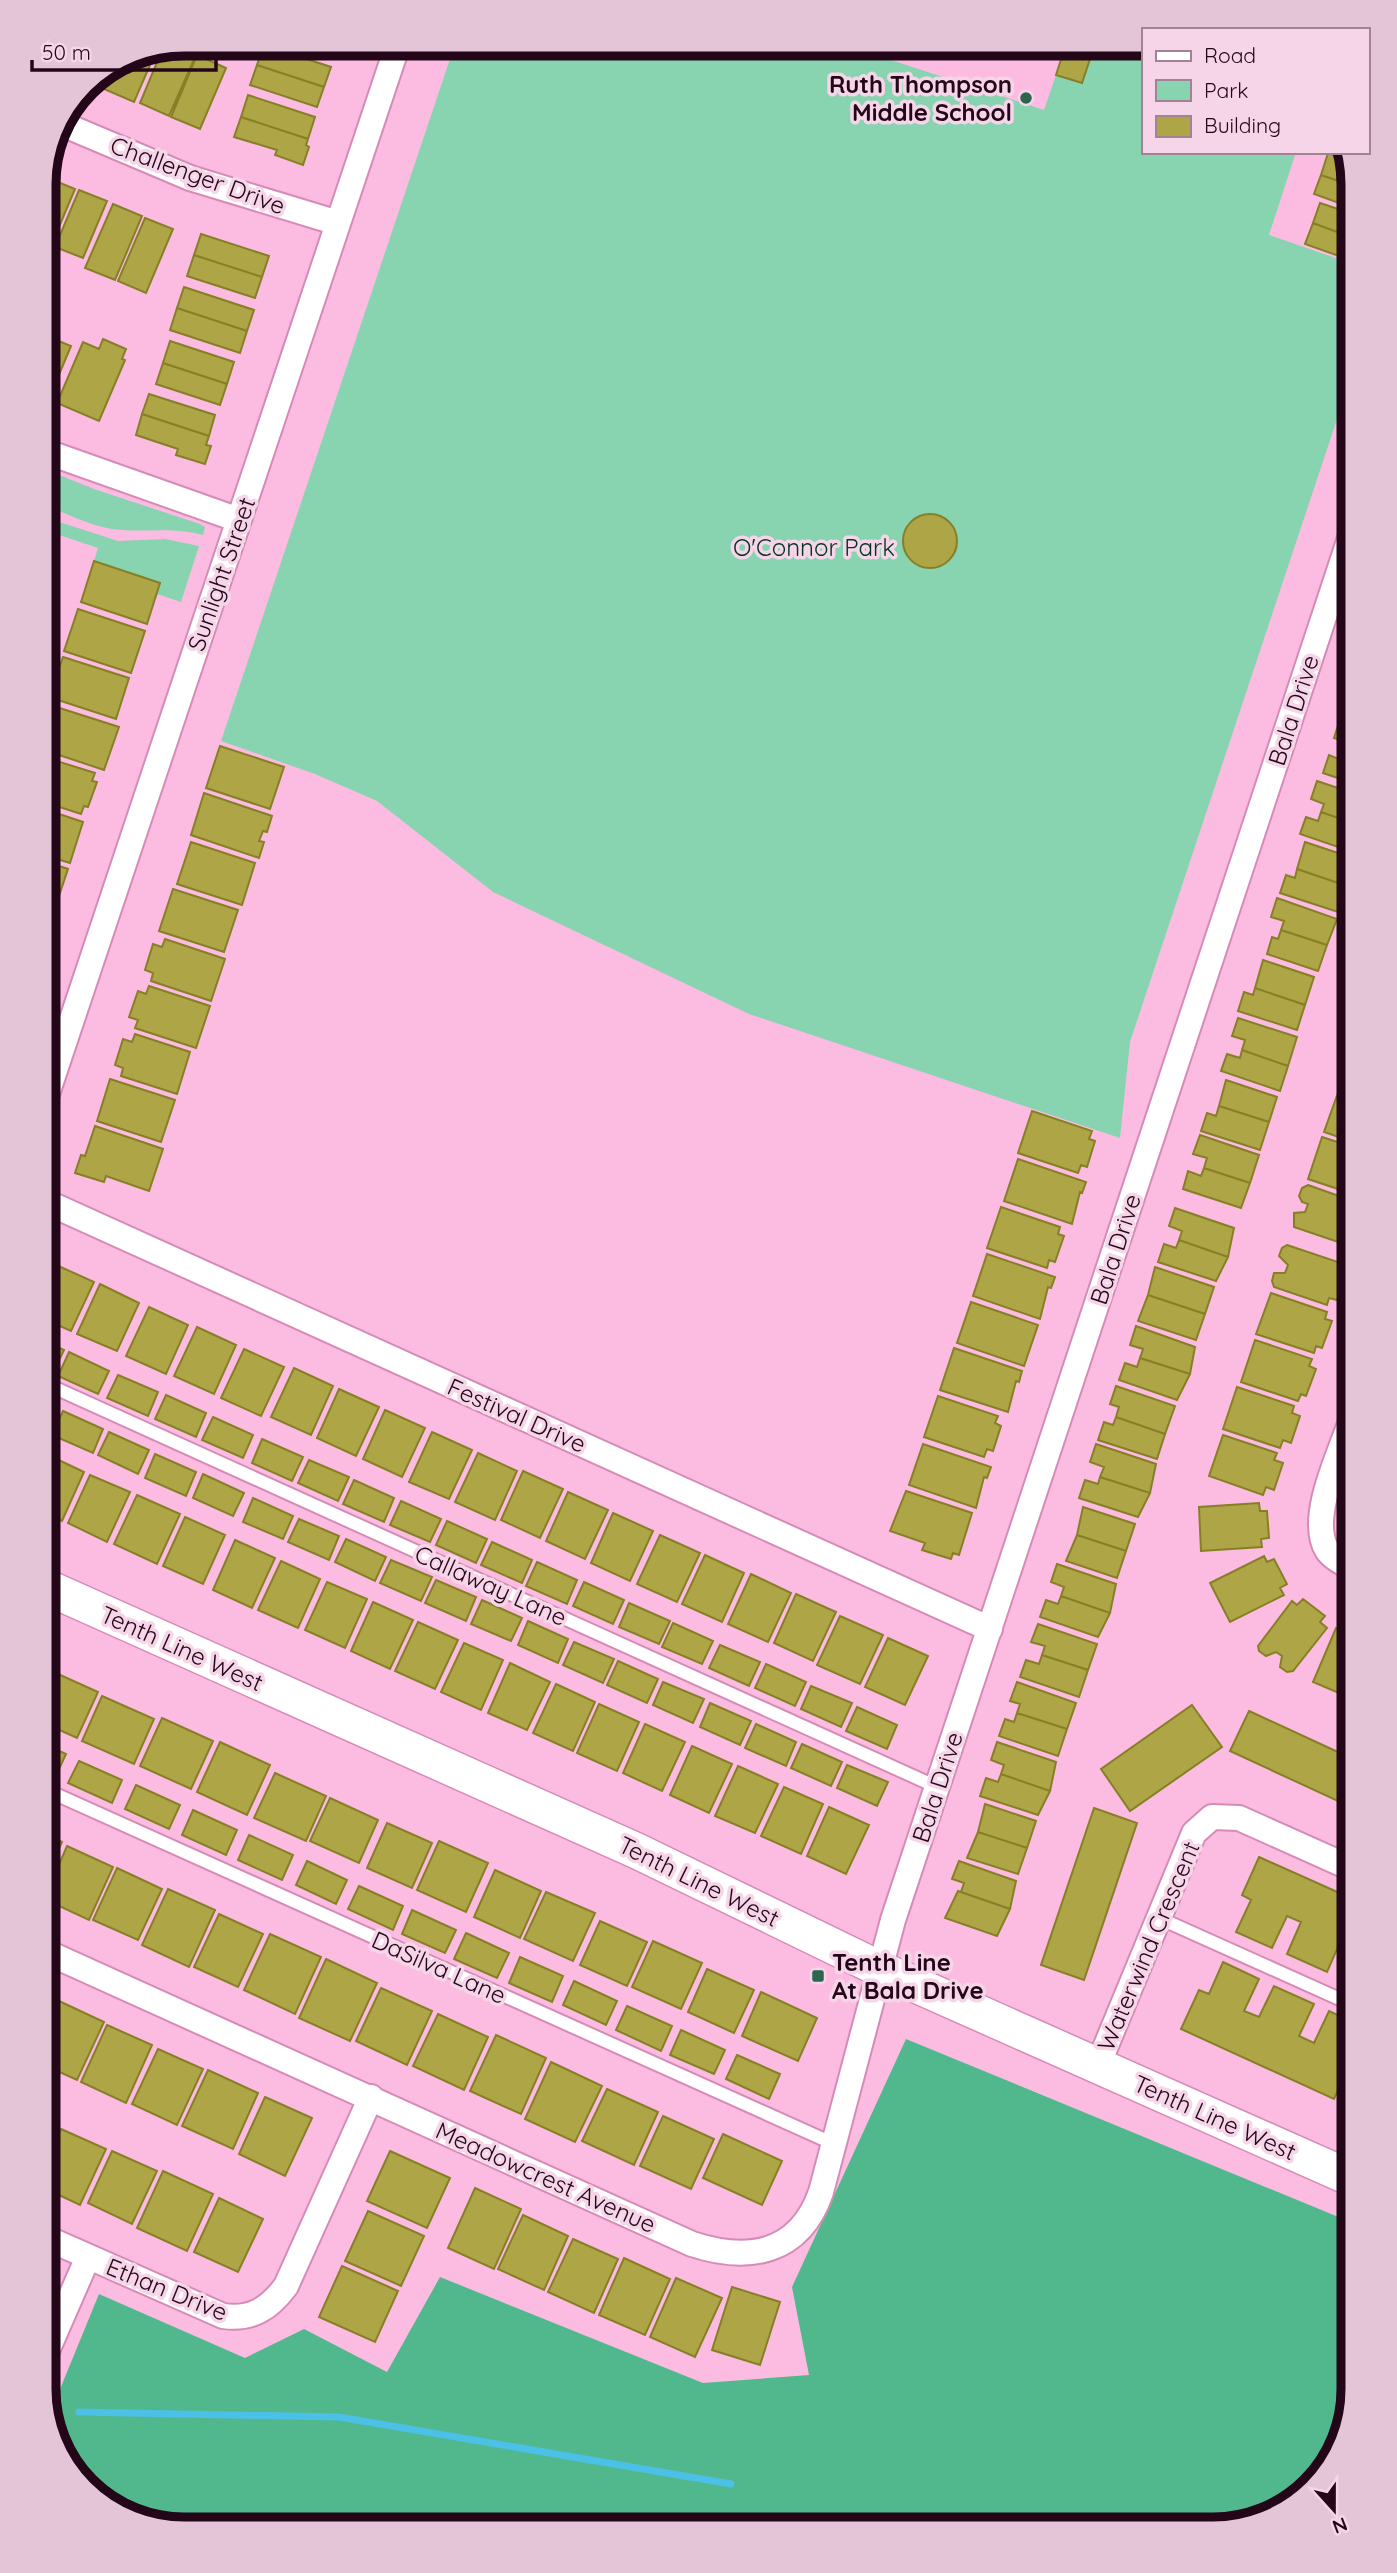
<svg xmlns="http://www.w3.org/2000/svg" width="1397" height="2573" viewBox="0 0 1397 2573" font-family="Quicksand,sans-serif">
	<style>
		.green { fill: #88d4b1 }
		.forest { fill: #51b88e }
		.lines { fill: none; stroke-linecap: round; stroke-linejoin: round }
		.stream { stroke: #4cc0e7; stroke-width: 7 }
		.building { fill: #aea547; stroke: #877f26; stroke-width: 2 }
		.lane-casing { stroke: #d68bb7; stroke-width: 16 }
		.street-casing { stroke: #d68bb7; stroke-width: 28 }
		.secondary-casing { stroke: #d68bb7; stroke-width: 38 }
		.lane { stroke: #fff; stroke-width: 12 }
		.street { stroke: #fff; stroke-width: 24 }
		.secondary { stroke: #fff; stroke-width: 35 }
		.poi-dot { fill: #2d654e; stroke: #f5d5e7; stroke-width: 2.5 }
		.labels { text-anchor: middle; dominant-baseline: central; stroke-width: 7; stroke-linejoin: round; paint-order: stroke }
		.poi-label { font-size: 24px; font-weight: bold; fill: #230719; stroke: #f5d5e7; text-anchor: end }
		.street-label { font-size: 24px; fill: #230719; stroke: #f5d5e7 }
		.park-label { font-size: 24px; fill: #043423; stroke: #f5d5e7 }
		.rim { fill: none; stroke: #230719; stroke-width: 9 }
	</style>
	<rect width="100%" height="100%" fill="#fcbce1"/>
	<!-- green -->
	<path class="green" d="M455 44H842L1044 110 1056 75 1082 83 1095 44H1143V152H1296L1269 235 1353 264V371L1130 1042 1120 1138 749 1014 493 892 377 801 315 774 221 741Z
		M44 469 94 489 200 524 205 527 203 535C174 527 151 532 122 530 97 529 66 514 44 504Z
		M44 517 118 541 165 539 199 546 181 602 157 594 160 583 94 561 98 548 44 530Z"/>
	<!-- forest -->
	<path class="forest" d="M906 2039 1353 2223V2389L1330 2466 1267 2518 1212 2529H176L106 2505 55 2443 49 2416 99 2294 245 2358 304 2329 387 2372 440 2277 703 2383 809 2375 792 2287Z"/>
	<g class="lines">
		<!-- stream -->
		<path class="stream" d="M79 2412 339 2417 731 2484"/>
	</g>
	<!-- building -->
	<path class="building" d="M184 44 200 46 169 116 140 103 163 48Z
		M289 44H340L335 59Z
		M1066 44 1094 47 1082 83 1056 75Z
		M264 45 331 67 324 87 257 65Z
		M157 49 134 102 104 89 115 65 131 54Z
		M197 55 226 68 200 129 171 117Z
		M257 65 324 87 317 107 250 85Z
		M112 67 104 86 91 81Z
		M248 95 315 117 308 139 241 117Z
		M241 117 308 139 306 145 309 147 303 165 275 155 277 150 234 137Z
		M1328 153 1348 160 1353 186 1321 175Z
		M1321 175 1353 186V208L1314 194Z
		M46 177 75 189 48 253 44 252Z
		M79 190 107 201 83 258 55 247Z
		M1320 203 1353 214V238L1313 223Z
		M113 204 142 216 115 280 85 268Z
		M145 218 173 229 146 293 118 281Z
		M1313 223 1353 238V261L1305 244Z
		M201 234 269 256 262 277 194 255Z
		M194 255 262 277 255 298 187 276Z
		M184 287 254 310 247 331 177 308Z
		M177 308 247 331 240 353 170 330Z
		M44 335 71 346 46 406 44 405Z
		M103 339 126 349 122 359 125 360 99 421 57 403 83 342 99 349Z
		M170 341 234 362 227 384 163 363Z
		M163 363 227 384 220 405 156 384Z
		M149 394 215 415 209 436 142 414Z
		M142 414 209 436 206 445 211 446 205 464 176 455 178 449 136 435Z
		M903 541a27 27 0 1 1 54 0a27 27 0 1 1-54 0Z
		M94 561 160 583 147 624 81 602Z
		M78 609 145 631 131 673 64 651Z
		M63 657 129 678 116 719 49 697Z
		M47 704 119 727 104 770 44 750V714Z
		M1340 719 1353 724V756L1343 752 1347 742 1334 738Z
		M220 746 284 767 270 809 206 788Z
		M1343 752 1353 756V783L1323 773 1329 755 1341 760Z
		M44 757 95 773 92 781 97 782 88 807 84 806 81 814 44 802Z
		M1317 781 1353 793V823L1321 812 1324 804 1311 799Z
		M204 793 272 816 267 832 263 831 259 841 264 842 259 858 191 835Z
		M44 809 83 822 70 863 44 855Z
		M1321 812 1353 823V852L1300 834 1306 817 1318 821Z
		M191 842 255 863 242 905 177 884Z
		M1305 842 1353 858 1347 886 1297 869Z
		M44 861 68 869 54 911 44 908Z
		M1297 869 1347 886 1338 912 1280 893 1286 875 1295 878Z
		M173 889 238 910 224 952 159 931Z
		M1277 898 1337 919 1327 945 1281 930 1284 921 1271 917Z
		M44 913 53 916 44 943Z
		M1281 930 1327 945 1318 971 1267 954 1272 937 1278 939Z
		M165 939 225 959 211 1001 151 981 153 973 145 970 153 944 162 947Z
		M1263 960 1314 977 1305 1005 1255 988Z
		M149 986 210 1006 196 1048 135 1028 138 1020 129 1017 138 991 146 994Z
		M1255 988 1305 1005 1297 1030 1238 1011 1244 992 1253 995Z
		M1238 1018 1297 1037 1288 1066 1242 1050 1245 1040 1232 1036Z
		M135 1034 190 1052 177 1094 121 1076 123 1068 115 1065 123 1039 132 1042Z
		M1242 1050 1288 1066 1280 1091 1221 1071 1227 1054 1240 1058Z
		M1353 1050V1088L1342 1084Z
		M110 1079 175 1100 161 1142 97 1121Z
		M1226 1080 1277 1097 1269 1122 1219 1106Z
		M1339 1090 1353 1095V1142L1324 1132Z
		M1219 1106 1269 1122 1260 1150 1201 1131 1207 1113 1216 1116Z
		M1032 1111 1092 1131 1089 1139 1095 1141 1087 1167 1081 1165 1078 1173 1018 1153Z
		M95 1126 163 1149 149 1191 106 1176 104 1182 75 1173 81 1155 85 1156Z
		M1200 1135 1259 1155 1250 1183 1204 1168 1207 1158 1193 1154Z
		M1322 1137 1353 1147V1194L1308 1179Z
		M1018 1159 1086 1182 1082 1193 1080 1192 1072 1224 1004 1201Z
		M1204 1168 1250 1183 1241 1208 1183 1189 1188 1171 1201 1176Z
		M1308 1185 1353 1201V1238L1350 1237 1347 1245 1294 1227V1213L1305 1212 1308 1204 1302 1202 1299 1196 1302 1188Z
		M1001 1207 1060 1227 1058 1234 1064 1236 1055 1262 1049 1260 1047 1268 987 1248Z
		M1175 1208 1234 1228 1228 1257 1179 1240 1182 1231 1169 1226Z
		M1179 1240 1228 1257 1216 1281 1158 1262 1164 1244 1176 1248Z
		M1287 1245 1341 1263 1338 1271 1347 1273 1337 1300 1329 1298 1327 1305 1274 1287 1272 1281 1274 1273H1285L1288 1265 1279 1256 1282 1248Z
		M987 1254 1055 1277 1051 1288 1048 1287 1040 1319 973 1296Z
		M54 1264 94 1282 71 1331 44 1319V1286Z
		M1155 1267 1214 1287 1205 1314 1148 1295Z
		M100 1284 139 1303 117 1351 77 1334Z
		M1271 1293 1327 1312 1325 1319 1332 1321 1322 1348 1316 1346 1314 1353 1256 1334Z
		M1148 1295 1205 1314 1196 1340 1138 1321Z
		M971 1302 1038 1325 1024 1366 957 1343Z
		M149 1307 188 1325 166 1374 126 1356Z
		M1136 1326 1195 1347 1190 1374 1140 1358 1143 1349 1130 1345Z
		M197 1327 236 1345 214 1394 174 1376Z
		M1255 1340 1312 1359 1309 1366 1316 1369 1306 1396 1301 1394 1298 1401 1241 1382Z
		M44 1341 64 1350 53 1373 44 1369Z
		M954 1348 1022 1371 1019 1382 1016 1381 1008 1412 940 1390Z
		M244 1349 284 1367 261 1416 221 1398Z
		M69 1352 109 1371 98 1394 58 1376Z
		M1140 1358 1190 1374 1177 1400 1119 1380 1125 1363 1137 1367Z
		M294 1368 333 1386 311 1435 271 1417Z
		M118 1375 158 1392 148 1416 107 1398Z
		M1116 1386 1175 1406 1165 1434 1116 1417 1119 1407 1110 1404Z
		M1237 1387 1294 1406 1292 1413 1300 1416 1291 1443 1283 1440 1280 1448 1223 1429Z
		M339 1389 379 1407 356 1456 317 1438Z
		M166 1395 206 1413 196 1437 155 1419Z
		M938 1396 998 1416 995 1423 1001 1426 993 1451 987 1449 984 1457 924 1437Z
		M385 1410 425 1428 402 1477 363 1459Z
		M63 1411 103 1429 93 1453 52 1435Z
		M213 1417 253 1435 243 1458 202 1440Z
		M1116 1417 1165 1434 1157 1459 1098 1440 1104 1422 1113 1425Z
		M109 1432 149 1450 138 1474 98 1455Z
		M432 1432 472 1450 449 1499 409 1482Z
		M1223 1435 1277 1453 1274 1460 1283 1463 1274 1490 1266 1487 1263 1495 1209 1476Z
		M262 1439 303 1457 292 1481 252 1463Z
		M923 1444 991 1467 987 1478 984 1477 976 1508 909 1485Z
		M1096 1444 1156 1464 1150 1493 1100 1477 1104 1467 1090 1462Z
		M44 1453 84 1472 62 1521 44 1513Z
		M478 1453 517 1471 495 1520 455 1502Z
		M155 1454 196 1472 186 1496 145 1478Z
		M309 1460 349 1477 338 1501 298 1483Z
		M523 1471 563 1489 540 1538 501 1520Z
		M203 1474 244 1493 233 1516 193 1498Z
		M90 1475 130 1492 107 1542 68 1523Z
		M1100 1477 1150 1493 1138 1517 1079 1498 1085 1480 1098 1484Z
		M354 1480 394 1498 384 1522 343 1504Z
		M906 1491 972 1513 959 1555 953 1553 951 1559 922 1550 925 1543 890 1531Z
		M568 1492 608 1510 585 1559 546 1541Z
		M137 1495 180 1514 157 1564 114 1544Z
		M253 1498 293 1516 283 1539 243 1522Z
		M401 1501 441 1519 430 1542 390 1525Z
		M1259 1503 1260 1511H1267L1269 1538 1261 1539 1262 1547 1201 1551 1199 1507Z
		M1083 1507 1135 1524 1126 1551 1077 1535Z
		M613 1513 653 1531 630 1581 591 1563Z
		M185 1517 225 1535 203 1584 163 1566Z
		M299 1519 339 1536 329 1560 288 1542Z
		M447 1521 487 1539 476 1563 436 1545Z
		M660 1535 700 1553 677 1602 637 1584Z
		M1077 1535 1126 1551 1117 1578 1066 1561Z
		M346 1539 386 1557 375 1581 335 1562Z
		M235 1540 275 1558 252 1608 213 1590Z
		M492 1542 532 1560 522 1583 481 1565Z
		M705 1555 744 1573 722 1622 682 1604Z
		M1264 1556 1267 1562 1274 1559 1287 1584 1280 1588 1284 1595 1230 1622 1210 1583Z
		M391 1560 432 1577 421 1601 380 1583Z
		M281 1561 320 1579 298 1628 258 1610Z
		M537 1562 577 1580 567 1604 526 1586Z
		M1057 1564 1116 1584 1110 1613 1061 1596 1064 1587 1051 1582Z
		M751 1574 791 1593 768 1642 728 1624Z
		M436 1580 476 1597 466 1621 425 1603Z
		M327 1582 367 1599 345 1648 305 1630Z
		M584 1582 624 1600 613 1624 573 1606Z
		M796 1594 836 1612 813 1661 774 1643Z
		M1061 1596 1110 1613 1098 1637 1040 1617 1046 1600 1058 1604Z
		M1303 1599 1325 1616 1320 1622 1327 1628 1293 1671 1287 1672 1280 1667 1282 1656 1276 1652 1266 1656 1259 1651 1258 1646 1292 1601 1297 1605Z
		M482 1600 522 1618 511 1641 471 1624Z
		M373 1602 413 1620 390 1669 351 1651Z
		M629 1603 670 1621 659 1644 619 1627Z
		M840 1616 883 1635 860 1684 817 1665Z
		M528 1621 568 1639 558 1663 518 1645Z
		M418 1622 458 1640 435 1689 395 1671Z
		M673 1623 713 1641 702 1664 662 1647Z
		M1347 1623 1353 1626V1699L1313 1682 1336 1628 1343 1631Z
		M1038 1624 1097 1644 1088 1670 1042 1655 1045 1646 1031 1642Z
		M888 1638 928 1656 905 1705 865 1687Z
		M574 1642 614 1659 603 1683 563 1665Z
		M464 1643 503 1660 481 1710 441 1692Z
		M720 1645 760 1662 749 1686 709 1668Z
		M1042 1655 1088 1670 1079 1697 1020 1677 1026 1660 1039 1664Z
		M618 1661 658 1679 647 1703 607 1685Z
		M510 1663 550 1682 527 1730 488 1713Z
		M766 1664 806 1682 795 1706 755 1688Z
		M47 1669 98 1692 77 1738 44 1723V1676Z
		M663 1682 704 1699 693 1723 653 1705Z
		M1017 1682 1076 1703 1067 1729 1017 1713 1020 1704 1010 1701Z
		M556 1684 595 1702 573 1751 533 1733Z
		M811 1686 852 1703 841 1727 801 1709Z
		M102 1696 154 1719 134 1764 82 1741Z
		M710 1703 751 1721 740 1745 700 1727Z
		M599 1704 639 1722 617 1771 577 1753Z
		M1192 1705 1222 1747 1130 1811 1101 1769Z
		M857 1707 897 1725 887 1749 846 1731Z
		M1249 1711 1353 1759V1808L1230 1751Z
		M1017 1713 1067 1729 1058 1756 999 1736 1005 1719 1014 1722Z
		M162 1718 213 1741 191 1789 140 1766Z
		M645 1724 685 1742 662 1791 623 1773Z
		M756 1724 796 1742 786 1766 745 1748Z
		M220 1742 270 1765 247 1815 197 1792Z
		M997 1742 1056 1762 1050 1791 1001 1774 1004 1765 991 1760Z
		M44 1744 66 1754 55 1778 44 1773Z
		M802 1744 842 1762 831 1786 791 1768Z
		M692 1746 732 1764 709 1813 670 1795Z
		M79 1761 122 1780 112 1803 68 1783Z
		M847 1765 888 1782 877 1806 837 1788Z
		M738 1766 778 1784 755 1833 715 1816Z
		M275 1773 326 1796 306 1841 254 1818Z
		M1001 1774 1050 1791 1038 1815 980 1796 986 1778 998 1782Z
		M136 1785 180 1805 169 1829 125 1809Z
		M784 1787 823 1804 801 1854 761 1836Z
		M330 1798 378 1820 359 1863 310 1841Z
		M985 1804 1036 1821 1027 1848 978 1832Z
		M829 1807 869 1825 846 1874 807 1856Z
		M1094 1808 1137 1823 1084 1980 1041 1965Z
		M193 1810 237 1830 226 1855 182 1835Z
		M387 1823 432 1843 412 1888 367 1868Z
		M978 1832 1027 1848 1018 1874 967 1858Z
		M44 1833 62 1842 44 1882Z
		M249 1835 293 1855 282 1880 238 1860Z
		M439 1841 488 1863 466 1912 417 1890Z
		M67 1846 113 1867 89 1920 44 1899Z
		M1259 1857 1353 1899V1946L1341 1940 1327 1972 1287 1954 1301 1922 1287 1916 1272 1948 1236 1932 1251 1900 1242 1895Z
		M307 1861 347 1880 336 1904 296 1885Z
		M959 1861 1016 1881 1010 1909 961 1892 964 1883 952 1879Z
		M117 1868 162 1889 138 1940 93 1920Z
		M495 1870 541 1891 520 1938 474 1917Z
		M359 1886 403 1906 393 1930 348 1909Z
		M168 1889 215 1910 189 1967 142 1945Z
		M958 1891 1010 1909 997 1936 945 1918Z
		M546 1892 595 1913 573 1961 524 1939Z
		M412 1910 456 1930 445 1953 402 1934Z
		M219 1914 263 1934 238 1987 194 1967Z
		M600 1921 647 1942 627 1986 580 1965Z
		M466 1933 509 1953 497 1978 454 1959Z
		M270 1934 321 1957 295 2014 244 1990Z
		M653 1941 702 1963 681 2009 632 1987Z
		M1353 1955V1984L1342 1979Z
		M520 1957 563 1976 552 2002 509 1983Z
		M326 1959 377 1983 350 2041 299 2018Z
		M1223 1962 1259 1979 1244 2011 1259 2017 1274 1986 1314 2004 1299 2036 1314 2043 1329 2011 1353 2022V2058L1334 2099 1181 2029 1199 1990 1209 1994Z
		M707 1969 754 1990 734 2033 688 2012Z
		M574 1981 617 2001 606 2025 563 2005Z
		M381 1988 432 2011 407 2065 356 2041Z
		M761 1992 817 2018 798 2061 742 2036Z
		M59 2001 104 2022 77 2080 44 2065V2035Z
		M627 2006 672 2026 661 2051 616 2030Z
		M438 2014 488 2037 464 2090 413 2066Z
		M107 2025 152 2045 126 2103 81 2082Z
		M681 2030 725 2050 714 2074 670 2055Z
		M496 2035 546 2058 521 2114 470 2091Z
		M158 2049 203 2069 177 2125 132 2104Z
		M737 2055 780 2074 769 2099 726 2079Z
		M551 2062 602 2086 575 2142 525 2119Z
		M208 2070 258 2093 233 2149 182 2126Z
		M607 2089 658 2112 634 2165 582 2141Z
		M265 2097 312 2118 285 2176 239 2154Z
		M663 2116 714 2139 691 2189 640 2166Z
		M44 2119 58 2125 44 2155Z
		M61 2129 106 2149 80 2205 44 2188V2166Z
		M723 2134 782 2161 762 2205 703 2178Z
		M112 2151 157 2171 132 2224 88 2203Z
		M390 2151 450 2178 427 2228 367 2201Z
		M163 2171 213 2194 187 2251 137 2228Z
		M475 2188 521 2209 494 2269 448 2248Z
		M219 2198 263 2219 238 2272 194 2252Z
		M368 2211 424 2236 401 2286 345 2261Z
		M523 2215 568 2236 544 2290 498 2269Z
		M573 2239 618 2259 594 2313 548 2292Z
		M624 2258 670 2279 645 2335 599 2315Z
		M342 2266 398 2291 375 2342 319 2317Z
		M676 2278 722 2298 695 2357 650 2337Z
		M732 2287 780 2302 760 2365 712 2350Z"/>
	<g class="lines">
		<!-- lane casing -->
		<g class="lane-casing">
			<path id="lane" d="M44 1383 937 1787
				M44 1789 834 2144
				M1159 1918 1353 2005"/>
		</g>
		<!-- street casing -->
		<g class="street-casing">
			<path id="street" d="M60 123 190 178 338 223
				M44 451 239 520
				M1330 600 1353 608
				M44 1103 398 44
				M44 1201 990 1629
				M1353 1569C1345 1564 1332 1558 1327 1550 1307 1517 1342 1450 1353 1415
				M44 1951 692 2244C750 2263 800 2253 821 2192L893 1920 1353 529
				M1098 2065 1194 1833 1212 1817 1239 1818 1353 1869
				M44 2237 223 2316C251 2320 269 2309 286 2286L371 2097
				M44 2358 88 2257"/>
		</g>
		<!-- secondary casing -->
		<g class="secondary-casing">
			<path id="secondary" d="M44 1586 637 1851 880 1969 1353 2179"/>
		</g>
		<!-- lane -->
		<use href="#lane" class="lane"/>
		<!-- street -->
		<use href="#street" class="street"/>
		<!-- secondary -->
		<use href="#secondary" class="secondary"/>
	</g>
	<!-- markers -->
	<g class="poi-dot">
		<circle cx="1026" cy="98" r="7"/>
		<rect x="811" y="1969" width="14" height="14" rx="3.5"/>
	</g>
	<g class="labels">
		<!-- poi labels -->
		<g class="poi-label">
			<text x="1012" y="84">Ruth Thompson<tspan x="1012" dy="28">Middle School</tspan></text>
			<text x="832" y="1962" text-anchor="start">Tenth Line<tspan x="832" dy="28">At Bala Drive</tspan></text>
		</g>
		<!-- street labels -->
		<g class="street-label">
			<text transform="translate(198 175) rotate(20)">Challenger Drive</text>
			<text transform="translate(221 574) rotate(-71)">Sunlight Street</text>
			<text transform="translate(1293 710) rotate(-72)">Bala Drive</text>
			<text transform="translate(1115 1249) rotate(-72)">Bala Drive</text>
			<text transform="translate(517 1415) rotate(24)">Festival Drive</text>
			<text transform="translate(491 1585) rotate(24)">Callaway Lane</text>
			<text transform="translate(182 1648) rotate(24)">Tenth Line West</text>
			<text transform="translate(937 1787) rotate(-72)">Bala Drive</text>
			<text transform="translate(699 1881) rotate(26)">Tenth Line West</text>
			<text transform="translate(1148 1946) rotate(-67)">Waterwind Crescent</text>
			<text transform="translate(439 1967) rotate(24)">DaSilva Lane</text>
			<text transform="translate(1215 2117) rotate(24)">Tenth Line West</text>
			<text transform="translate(546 2177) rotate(24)">Meadowcrest Avenue</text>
			<text transform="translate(167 2289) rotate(22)">Ethan Drive</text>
		</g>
		<!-- park labels -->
		<g class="park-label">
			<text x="814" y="547">O'Connor Park</text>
		</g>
	</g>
	<!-- crop -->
	<path d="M0 0H1397V2573H0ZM184 56H1213A128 128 0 0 1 1341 184V2389A128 128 0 0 1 1213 2517H184A128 128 0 0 1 56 2389V184A128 128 0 0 1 184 56Z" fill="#e4c5d7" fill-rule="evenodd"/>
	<path class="rim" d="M184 56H1213A128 128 0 0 1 1341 184V2389A128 128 0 0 1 1213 2517H184A128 128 0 0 1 56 2389V184A128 128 0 0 1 184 56Z"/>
	<!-- legend -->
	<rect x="1142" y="28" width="228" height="126" fill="#f5d5e7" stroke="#a18395" stroke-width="2"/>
	<rect x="1156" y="51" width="35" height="10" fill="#ffffff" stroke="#a18395" stroke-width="2"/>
	<text x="1204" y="63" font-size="21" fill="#230719">Road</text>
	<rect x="1156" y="80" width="35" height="21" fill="#88d4b1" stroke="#a18395" stroke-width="2"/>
	<text x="1204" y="98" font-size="21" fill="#230719">Park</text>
	<rect x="1156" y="116" width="35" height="21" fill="#aea547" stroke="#a18395" stroke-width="2"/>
	<text x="1204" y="133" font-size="21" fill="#230719">Building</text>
	<!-- north arrow -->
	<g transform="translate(1334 2510) rotate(159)" stroke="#f5d5e7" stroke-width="5" paint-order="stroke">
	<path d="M0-5L12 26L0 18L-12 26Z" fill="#230719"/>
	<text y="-10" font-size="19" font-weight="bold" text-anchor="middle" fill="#230719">N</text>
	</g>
	<!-- scale -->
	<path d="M32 60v10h184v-10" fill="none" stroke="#230719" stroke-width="3.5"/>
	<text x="42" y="60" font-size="21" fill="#230719" stroke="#f5d5e7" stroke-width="5" paint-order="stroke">50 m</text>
</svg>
